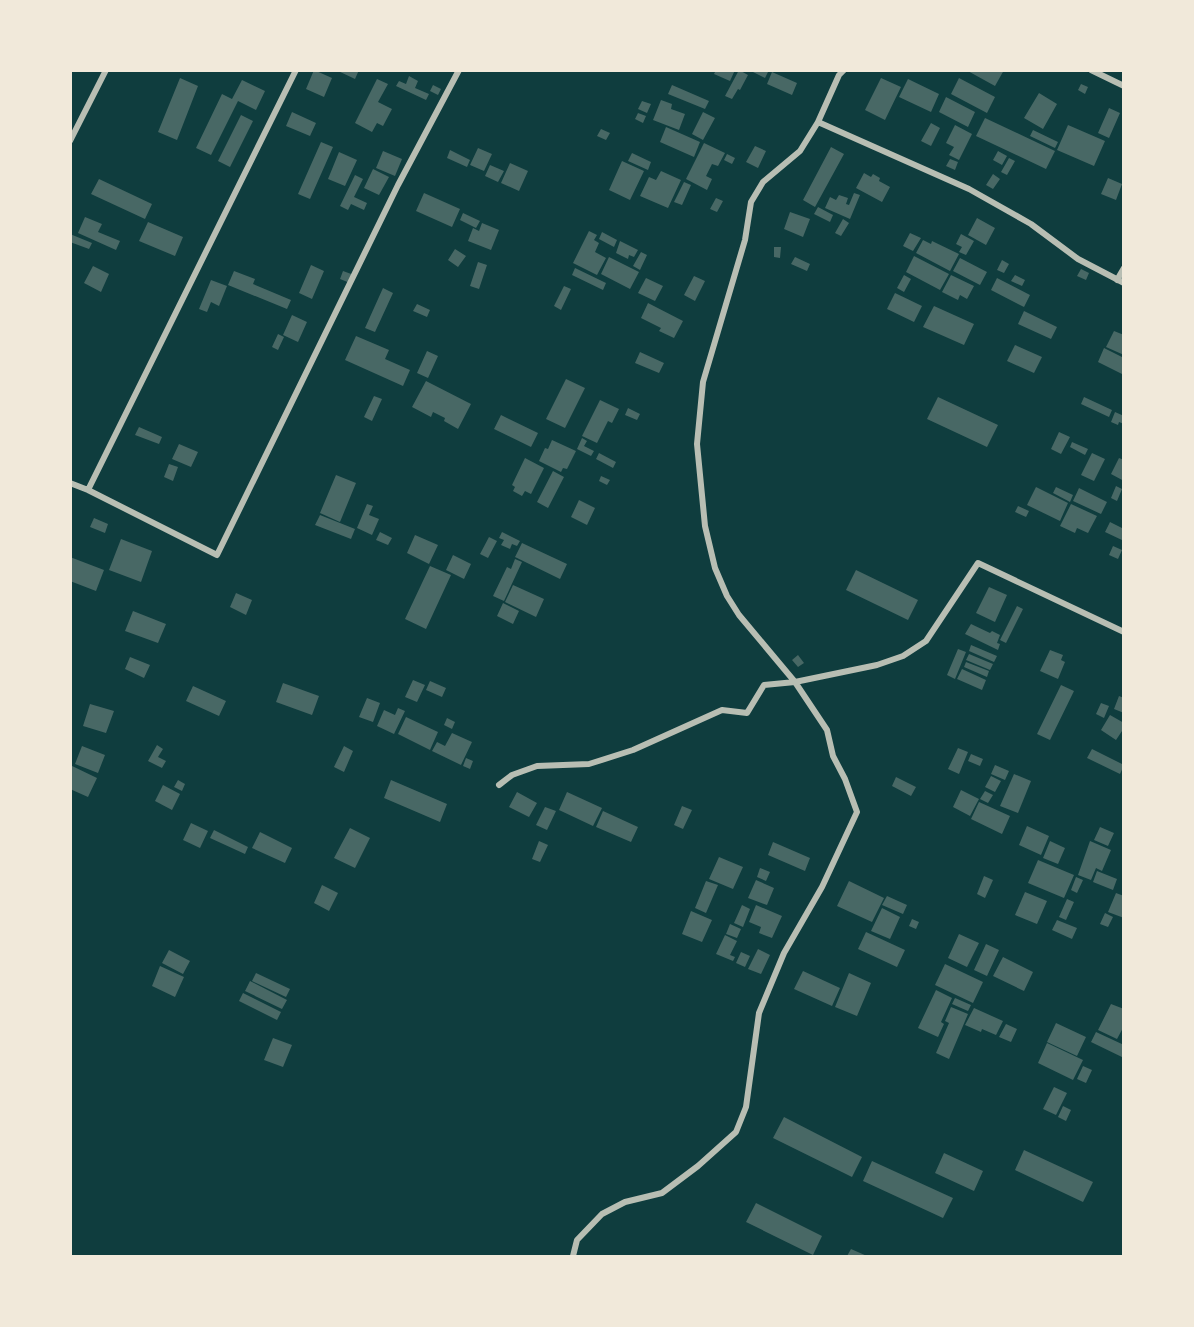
<svg xmlns="http://www.w3.org/2000/svg" width="1194" height="1327" viewBox="0 0 1194 1327" font-family="'Exo 2',sans-serif">
	<style>
		.building { fill: #486865 }
		.lines { fill: none; stroke-linecap: round; stroke-linejoin: round }
		.minor { stroke: #b8beb3; stroke-width: 6 }
	</style>
	<rect width="100%" height="100%" fill="#0f3d3e"/>
	<!-- building -->
	<path class="building" d="M314 70 332 78 324 97 306 89Z
		M336 70H359L355 79Z
		M716 70H735L730 81 714 74Z
		M739 70 748 75 740 90 738 89 732 99 725 96Z
		M749 70H769L765 78Z
		M966 70H1004L995 86Z
		M772 72 797 83 792 95 767 84Z
		M409 76 418 81 415 88 429 94 426 100 396 86 399 81 406 84Z
		M180 78 198 86 177 140 158 132Z
		M881 78 901 87 885 120 865 110Z
		M959 78 995 97 987 113 951 94Z
		M377 79 388 84 378 102 392 109 383 126 377 123 372 132 355 123Z
		M908 79 939 94 931 112 899 97Z
		M242 80 265 91 256 110 238 101 211 155 196 148 222 94 232 99Z
		M1081 84 1088 87 1085 94 1078 90Z
		M433 85 441 89 438 95 430 91Z
		M672 85 709 101 705 109 668 94Z
		M1039 93 1057 104 1043 129 1024 118Z
		M946 97 975 112 968 127 939 112Z
		M661 100 672 104 671 109 685 114 679 130 653 120Z
		M642 101 651 104 647 113 638 109Z
		M1109 108 1120 113 1109 138 1098 133Z
		M292 112 316 123 310 136 286 126Z
		M703 112 715 118 703 140 692 134Z
		M638 113 646 116 643 123 635 119Z
		M241 115 253 121 230 167 218 161Z
		M985 118 1055 151 1046 169 976 136Z
		M931 123 940 128 931 146 921 141Z
		M955 125 972 134 959 160 949 155 954 147 946 143Z
		M1068 125 1105 141 1094 166 1057 150Z
		M666 127 700 142 694 157 660 142Z
		M601 129 610 133 606 140 597 136Z
		M1033 130 1058 142 1055 148 1030 136Z
		M321 142 333 147 310 199 298 194Z
		M704 143 725 153 718 166 712 164 706 176 712 179 707 190 686 179Z
		M755 146 766 151 758 168 746 162Z
		M831 147 844 154 815 207 803 200Z
		M478 148 492 154 484 171 470 165Z
		M450 150 470 160 467 167 447 158Z
		M383 151 402 159 395 176 376 168Z
		M998 151 1007 156 1002 165 993 160Z
		M339 152 357 160 345 186 328 179Z
		M632 153 651 162 648 170 628 161Z
		M727 154 735 158 732 164 724 160Z
		M1009 158 1015 161 1007 175 1001 172Z
		M950 159 958 162 955 170 946 166Z
		M622 161 644 171 630 200 609 190Z
		M510 163 528 171 519 191 501 183Z
		M490 165 504 171 498 182 485 176Z
		M373 169 389 177 379 195 364 188Z
		M661 171 681 180 668 208 640 196 649 177 656 180Z
		M864 173 871 177 873 174 880 178 879 181 890 187 882 202 856 188Z
		M993 174 1000 179 993 189 986 185Z
		M355 175 363 179 354 197 367 203 364 210 351 204 348 210 340 206Z
		M1108 178 1122 184 1116 200 1101 194Z
		M99 179 152 204 145 219 91 194Z
		M684 182 691 185 682 205 674 202Z
		M424 193 460 209 452 227 416 211Z
		M854 193 860 195 850 219 825 208 830 197 836 200 839 195 848 198 846 204 849 205Z
		M716 198 723 201 717 212 710 209Z
		M818 207 833 215 830 222 814 214Z
		M790 212 810 219 803 237 784 229Z
		M463 213 480 221 476 228 460 220Z
		M85 217 102 224 98 232 120 241 116 250 78 233Z
		M977 218 995 228 986 245 968 235Z
		M843 219 849 223 841 236 835 233Z
		M148 222 183 237 175 256 139 241Z
		M482 223 499 230 491 250 468 241 473 228 479 231Z
		M589 231 597 235 594 240 599 243 595 252 606 258 597 275 573 263Z
		M602 232 617 240 614 247 599 239Z
		M910 233 921 238 913 251 903 246Z
		M70 234 92 243 89 249 70 242Z
		M961 234 974 241 966 255 959 252 962 247 956 244Z
		M923 240 931 244 932 241 959 254 950 271 916 253Z
		M620 241 638 250 634 257 629 255 628 259 616 253Z
		M774 247H781L780 258 774 257Z
		M455 249 466 256 458 267 448 260Z
		M641 252 647 255 640 270 633 266Z
		M914 256 949 274 940 290 906 272Z
		M609 257 639 272 630 289 601 274Z
		M795 257 810 264 807 271 791 264Z
		M960 258 987 272 980 285 953 271Z
		M1002 260 1009 264 1004 273 997 270Z
		M478 262 487 265 479 289 470 286Z
		M311 265 324 271 312 299 299 293Z
		M93 266 109 274 101 292 84 283Z
		M575 268 606 283 603 290 572 275Z
		M1081 269 1089 273 1086 280 1077 276Z
		M234 271 255 279 253 284 291 300 287 309 228 285Z
		M343 271 354 275 350 283 340 279Z
		M904 275 911 279 904 292 897 288Z
		M951 275 974 286 967 299 960 295 958 300 942 292Z
		M1015 275 1025 280 1022 286 1011 281Z
		M694 276 705 281 695 301 684 295Z
		M646 278 663 286 655 301 638 293Z
		M997 278 1030 295 1024 307 991 290Z
		M211 280 227 286 219 306 211 302 207 312 199 309Z
		M564 286 571 289 561 310 554 306Z
		M383 288 393 293 375 332 365 328Z
		M895 293 922 306 914 322 887 309Z
		M648 303 683 321 674 338 659 331 661 328 641 318Z
		M417 304 430 310 427 317 413 311Z
		M934 306 974 324 964 345 923 327Z
		M1024 311 1057 327 1051 339 1018 324Z
		M292 315 307 322 298 342 283 335Z
		M1114 331 1124 335V355L1106 347Z
		M278 334 284 337 278 350 272 347Z
		M356 336 389 350 385 359 410 370 403 386 345 360Z
		M1015 345 1042 357 1034 373 1007 361Z
		M1104 348 1124 358V375L1098 362Z
		M427 351 438 356 428 378 417 373Z
		M640 352 664 363 659 373 635 363Z
		M566 379 585 388 565 428 546 419Z
		M426 381 471 404 458 429 444 421 445 418 433 412 431 417 412 407Z
		M374 396 382 399 372 421 364 417Z
		M938 397 998 425 987 447 927 419Z
		M1084 397 1112 410 1109 417 1081 404Z
		M600 400 619 409 612 423 608 421 597 443 582 436Z
		M628 408 640 414 637 420 625 415Z
		M1115 412 1124 416V424L1119 422 1118 425 1111 422Z
		M501 415 538 433 531 447 494 429Z
		M139 427 162 437 159 444 135 435Z
		M1059 432 1070 437 1061 454 1051 449Z
		M582 438 587 441 584 446 594 451 591 456 577 449Z
		M552 440 576 451 567 469 563 468 561 472 539 461 545 448 548 449Z
		M1072 442 1088 449 1085 455 1070 447Z
		M179 444 198 452 191 467 172 459Z
		M599 453 616 462 613 468 596 459Z
		M1092 453 1105 459 1094 481 1081 475Z
		M525 458 544 468 531 494 525 491 522 496 513 491 515 487 512 485Z
		M1119 458 1124 460V481L1111 474Z
		M169 464 178 467 173 481 164 477Z
		M553 471 564 477 548 508 537 502Z
		M336 475 356 483 340 522 320 513Z
		M601 476 610 480 607 485 599 481Z
		M1116 486 1122 489 1117 501 1111 498Z
		M1036 487 1068 503 1060 521 1027 505Z
		M1056 487 1073 495 1070 502 1053 493Z
		M1079 488 1107 502 1101 514 1073 501Z
		M579 500 595 508 587 525 571 517Z
		M367 504 373 506 369 515 379 519 372 535 357 528Z
		M1071 504 1097 516 1088 533 1077 528 1075 533 1060 526Z
		M1018 506 1029 511 1026 517 1015 512Z
		M320 515 355 529 351 539 315 525Z
		M94 518 108 524 105 533 90 527Z
		M1110 522 1124 529V541L1105 532Z
		M380 532 392 538 388 545 376 540Z
		M502 532 520 541 517 546 512 544 510 549 501 545 504 540 499 538Z
		M415 535 438 545 429 564 407 553Z
		M489 537 497 541 488 558 480 554Z
		M121 539 152 551 141 582 109 570Z
		M522 543 567 564 560 579 515 557Z
		M1113 546 1122 550 1118 559 1109 555Z
		M453 555 471 564 464 579 446 570Z
		M70 557 104 570 96 591 70 581Z
		M515 559 522 562 504 601 493 596 507 567 511 569Z
		M430 566 451 575 426 629 405 619Z
		M856 570 918 600 908 620 846 590Z
		M513 585 544 599 536 617 505 602Z
		M989 587 1007 595 995 622 976 613Z
		M236 593 252 600 246 615 230 607Z
		M503 603 519 611 513 624 497 616Z
		M1017 606 1023 609 1006 643 1000 640Z
		M133 611 166 624 158 643 125 631Z
		M971 624 990 633 992 631 1000 635 997 643 1000 644 998 650 965 634Z
		M971 645 997 656 994 662 969 651Z
		M958 649 966 652 955 679 947 675Z
		M1050 650 1063 655 1061 660 1065 662 1058 679 1040 671Z
		M969 654 993 664 990 670 966 660Z
		M798 655 804 663 798 667 792 660Z
		M130 657 150 665 144 678 125 669Z
		M966 662 989 671 987 677 964 667Z
		M962 669 986 680 982 690 957 679Z
		M413 680 425 685 417 702 405 697Z
		M430 681 446 688 442 697 426 690Z
		M283 683 319 696 312 715 276 702Z
		M1061 685 1074 691 1050 740 1037 734Z
		M193 686 226 701 219 716 186 701Z
		M1119 696 1124 698V713L1114 709Z
		M367 698 380 703 373 722 359 717Z
		M1101 703 1109 706 1104 718 1096 714Z
		M90 704 114 711 106 733 83 726Z
		M398 708 405 711 394 734 377 726 384 710 395 715Z
		M1110 715 1124 723V728L1116 740 1101 730Z
		M406 717 438 732 430 750 398 734Z
		M447 718 455 722 452 729 444 725Z
		M452 733 472 742 461 765 432 751 437 742 445 746Z
		M157 745 163 749 158 757 166 761 162 768 148 761Z
		M82 746 105 755 98 773 75 764Z
		M344 746 353 751 344 772 334 767Z
		M958 748 968 752 959 774 948 769Z
		M1092 749 1124 765 1120 774 1087 758Z
		M971 754 983 759 980 766 968 761Z
		M466 758 473 761 470 769 463 766Z
		M70 765 97 778 88 797 70 789Z
		M995 765 1009 771 1005 780 991 774Z
		M1014 774 1031 781 1018 813 1000 806Z
		M991 776 1001 781 995 792 985 787Z
		M896 777 916 787 911 796 892 786Z
		M178 780 185 784 182 791 174 787Z
		M391 780 447 804 440 822 384 798Z
		M163 785 180 794 172 810 155 801Z
		M961 790 979 799 970 816 953 807Z
		M985 791 993 795 988 803 980 799Z
		M517 792 537 803 529 817 509 807Z
		M567 792 602 808 593 826 559 810Z
		M979 802 1010 816 1002 834 971 819Z
		M682 806 692 810 683 829 674 825Z
		M545 807 556 811 547 830 536 825Z
		M603 811 638 827 631 842 596 827Z
		M191 823 208 831 200 848 183 840Z
		M1027 826 1049 836 1041 855 1019 845Z
		M1100 827 1114 833 1108 846 1094 840Z
		M350 828 370 838 355 868 334 858Z
		M214 830 248 847 245 854 210 838Z
		M260 832 292 848 285 863 252 848Z
		M539 841 548 845 540 862 532 859Z
		M1050 841 1065 848 1058 864 1043 858Z
		M1090 841 1111 850 1102 871 1096 868 1091 880 1078 875Z
		M773 842 810 858 805 871 768 855Z
		M719 857 743 867 733 889 709 879Z
		M1038 860 1074 875 1064 898 1028 883Z
		M760 868 770 872 766 881 757 877Z
		M1097 871 1117 879 1113 890 1093 882Z
		M984 876 993 880 985 898 977 894Z
		M1076 877 1083 880 1077 893 1071 890Z
		M756 880 774 888 767 905 748 898Z
		M706 881 718 885 706 913 695 908Z
		M849 881 884 898 872 922 837 906Z
		M322 885 338 893 329 911 314 903Z
		M1025 892 1047 901 1037 924 1015 915Z
		M1116 893 1124 896V918L1108 912Z
		M887 896 907 905 903 914 882 905Z
		M1067 899 1074 902 1066 920 1059 917Z
		M742 905 750 909 743 927 734 923Z
		M756 905 782 916 772 938 759 933 761 927 749 922Z
		M882 908 900 917 890 939 871 931Z
		M691 911 712 920 702 942 682 934Z
		M1105 913 1113 917 1108 927 1100 924Z
		M912 919 919 922 916 929 909 926Z
		M1057 920 1077 928 1072 939 1052 930Z
		M730 924 741 929 737 938 726 934Z
		M866 932 905 950 897 967 858 949Z
		M959 934 979 943 967 967 948 958Z
		M725 935 737 941 730 955 735 957 733 961 716 954Z
		M986 944 999 950 987 976 974 970Z
		M758 949 770 955 761 974 748 969Z
		M169 950 190 961 183 974 162 963Z
		M741 952 750 956 745 967 736 963Z
		M1003 957 1033 972 1024 991 993 976Z
		M945 964 983 982 973 1003 935 985Z
		M160 966 184 977 175 997 152 986Z
		M803 971 840 988 832 1006 794 989Z
		M256 973 290 989 286 997 252 981Z
		M849 973 871 983 857 1016 835 1007Z
		M250 981 287 1000 282 1009 245 991Z
		M936 990 952 998 941 1022 944 1024 938 1037 918 1028Z
		M243 993 281 1012 277 1020 239 1001Z
		M955 998 971 1005 968 1011 952 1004Z
		M1111 1004 1124 1009V1026L1117 1039 1098 1030Z
		M951 1007 968 1014 949 1059 936 1053 949 1023 945 1021Z
		M974 1008 1003 1021 996 1035 982 1029 981 1032 965 1025Z
		M1056 1023 1086 1037 1077 1056 1047 1042Z
		M1006 1024 1017 1029 1011 1042 999 1037Z
		M1096 1032 1124 1045V1058L1091 1042Z
		M273 1038 292 1045 283 1067 264 1060Z
		M1047 1043 1083 1060 1073 1080 1038 1063Z
		M1083 1066 1092 1070 1086 1083 1077 1079Z
		M1054 1087 1067 1093 1056 1115 1043 1109Z
		M1063 1106 1071 1110 1066 1121 1058 1117Z
		M784 1117 862 1157 852 1177 773 1138Z
		M1024 1150 1093 1182 1083 1202 1015 1170Z
		M944 1153 983 1171 974 1191 935 1173Z
		M872 1161 953 1198 943 1218 863 1181Z
		M756 1203 822 1236 813 1255 746 1222Z
		M851 1249 867 1256H847Z"/>
	<g class="lines">
		<!-- minor -->
		<path class="minor" d="M1091 70 1124 86
			M818 122 969 189 1031 224 1078 259 1124 283
			M70 141 106 70
			M1117 280 1124 268
			M70 483 88 490 217 555 398 185 459 70
			M88 490 296 70
			M499 785 512 775 537 766 589 764 633 750 722 710 747 713 764 685 795 682 877 665 903 656 926 641 978 563 1124 632
			M573 1256 577 1240 602 1214 625 1202 662 1193 698 1166 736 1132 746 1107 759 1013 784 953 822 887 857 812 845 779 833 756 827 730 795 682 739 615 727 596 715 568 705 526 697 444 703 382 745 240 751 202 763 182 800 151 818 122 839 75 844 70"/>
	</g>
	<!-- border -->
	<rect width="1194" height="1327" fill="none" stroke="#f1e9da" stroke-width="144"/>
</svg>
